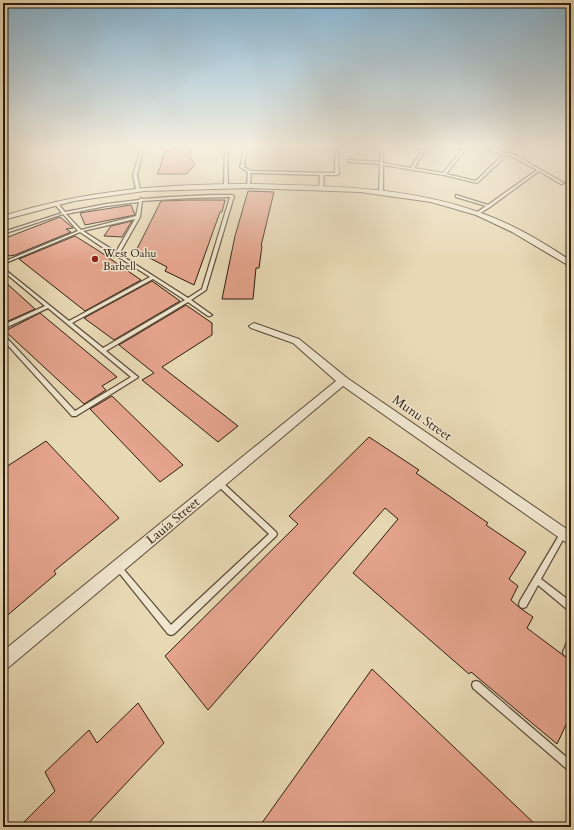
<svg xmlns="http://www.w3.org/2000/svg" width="574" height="830" viewBox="0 0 574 830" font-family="Cardo,serif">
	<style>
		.building { fill: #e5a48d; stroke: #2b1d0e }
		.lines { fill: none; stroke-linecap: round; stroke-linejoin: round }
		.lane-casing { stroke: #5a4c38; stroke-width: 2.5 }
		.street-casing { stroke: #5a4c38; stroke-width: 2 }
		.lane { fill: #f0e6cf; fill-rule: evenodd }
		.street { fill: #f0e6cf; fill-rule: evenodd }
		.poi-dot { fill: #8f2418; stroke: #f0e6cf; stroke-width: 1.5 }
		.labels { text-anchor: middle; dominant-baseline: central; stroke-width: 3; stroke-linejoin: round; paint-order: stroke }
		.far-poi-label { font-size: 11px; fill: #2b1d0e; stroke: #f0e6cf; text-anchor: start }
		.street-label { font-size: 13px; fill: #2b1d0e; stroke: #f0e6cf }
	</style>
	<rect width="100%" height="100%" fill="#e8d9b5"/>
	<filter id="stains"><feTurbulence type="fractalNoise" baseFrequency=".005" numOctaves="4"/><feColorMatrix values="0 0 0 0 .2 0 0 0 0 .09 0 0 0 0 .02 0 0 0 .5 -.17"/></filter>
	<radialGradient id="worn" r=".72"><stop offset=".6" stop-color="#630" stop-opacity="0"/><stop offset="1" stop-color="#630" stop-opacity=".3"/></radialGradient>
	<!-- building -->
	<path class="building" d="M178 148 192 149 190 157 195 164 187 174H157L161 165 164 152Z
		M248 191 274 192 261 246H262L259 268H256L253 299H222L235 236Z
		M190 200H225L222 212H220L194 285 165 271 167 267 136 251 161 201Z
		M131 205 135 215 85 225 80 213Z
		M60 217 73 228 66 229 71 232 15 255 9 256 3 251V239Z
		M132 221 122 237 104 236 111 226Z
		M75 236 99 251 141 280 85 311 19 259Z
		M3 280 35 309 6 322 3 319Z
		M152 281 180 301 114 340 84 318Z
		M186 305 212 323V335L162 367 238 426 218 442 142 380 154 373 119 345Z
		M40 313 117 377 102 386 106 390 84 404 5 331Z
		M112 396 183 465 160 482 90 409Z
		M369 437 419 470 416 473 488 523 486 525 526 552 509 579 518 586 511 600 520 608 533 617 527 628 571 661V714L557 744 471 672 469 674 353 573 398 519 385 508 208 710 165 656 298 524 289 516Z
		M46 441 119 518 54 571 56 574 3 619V469Z
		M372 669 538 827H259Z
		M138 703 164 743 85 827H19L55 791 45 772 89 730 97 743Z"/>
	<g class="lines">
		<!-- lane casing -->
		<g class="lane-casing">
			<path id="lane" d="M142 146H144L137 175 140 189 138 190 136 189 133 175Z
				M225 146H227L228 185 226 186 224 185Z
				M245 146H247L244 167 251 171 335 173V146H337L339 174 337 175H324L323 188 321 189 319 188 320 175 251 173 250 186 247 187 248 172 240 167Z
				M382 146 465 147 466 146 467 147H482L515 155 564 183 561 184 539 171 490 207 477 215H476V213L486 206 456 197V195L488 205 537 170 513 157 507 155 477 183 444 175 383 165V192L381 193 379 192 380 164 349 162 348 161 349 160 380 162 381 147ZM383 148H423L411 168 383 163ZM426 148 463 149 443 173 414 168ZM466 149H482L504 154 476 181 446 174Z
				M211 195H232L234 196 206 290 191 300 212 315 210 316H208L188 302 106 351 138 377 137 378 76 416H72L3 340V335L5 336 75 411 131 377 48 308 3 329V325L45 306 3 271V268L69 321 150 277 117 256H115L114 255 80 232 3 264V262L78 231 63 214 3 234V232L62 213 54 203 56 202H57L65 212 106 204 139 200 141 198 143 199 169 197ZM230 197 202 289 188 298 119 254 140 217 142 201 190 198ZM139 202 136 216 81 230 66 214 106 206ZM135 219 116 252 83 231ZM153 279 185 300 103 348 72 323Z
				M219 480 221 481 276 532 277 534 276 536 174 634 171 635 168 634 116 569 115 567 116 565 118 564 120 565 171 625 269 534 217 485 216 483 217 481Z
				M563 531 565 532 566 534 565 536 541 579 571 602V611L568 610 538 585 526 607 523 608 520 607 519 604 520 601 561 532Z
				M571 639V652L570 655 567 656 564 655 563 652 568 640Z
				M476 681 479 682 571 761V771L568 770 473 688 472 685 473 682Z"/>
		</g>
		<!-- street casing -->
		<g class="street-casing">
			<path id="street" d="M250 184C327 186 407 186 481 213 513 224 543 242 571 261V267L512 232 476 215 431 202 360 192 250 188 144 191 74 201 3 220V216C87 190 163 184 250 184Z
				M254 323 299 339 347 378 571 532V546L343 386 9 667 3 669V651L336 381 293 343 251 328 249 326Z"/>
		</g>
		<!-- lane -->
		<use href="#lane" class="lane"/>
		<!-- street -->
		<use href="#street" class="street"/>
	</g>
	<!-- sky -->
	<linearGradient id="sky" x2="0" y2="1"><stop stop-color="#88b6d4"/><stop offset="0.56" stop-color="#f5eede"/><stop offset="1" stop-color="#f5eede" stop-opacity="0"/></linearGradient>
	<rect width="574" height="262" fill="url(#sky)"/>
	<!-- markers -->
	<circle class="poi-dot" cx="95" cy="259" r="4"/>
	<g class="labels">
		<!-- far-poi labels -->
		<g class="far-poi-label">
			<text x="103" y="253">West Oahu<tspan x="103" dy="13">Barbell</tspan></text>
		</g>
		<!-- street labels -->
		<g class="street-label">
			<text transform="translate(422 418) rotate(35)">Munu Street</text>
			<text transform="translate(173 521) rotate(-40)">Lauia Street</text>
		</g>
	</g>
	<!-- margin -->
	<rect width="574" height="830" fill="none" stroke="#e8d9b5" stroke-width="16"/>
	<rect x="4" y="4" width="566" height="822" fill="none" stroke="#2b1d0e" stroke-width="2"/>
	<rect x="8" y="8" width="558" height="814" fill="none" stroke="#2b1d0e"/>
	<rect width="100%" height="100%" filter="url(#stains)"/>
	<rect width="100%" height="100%" fill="url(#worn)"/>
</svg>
